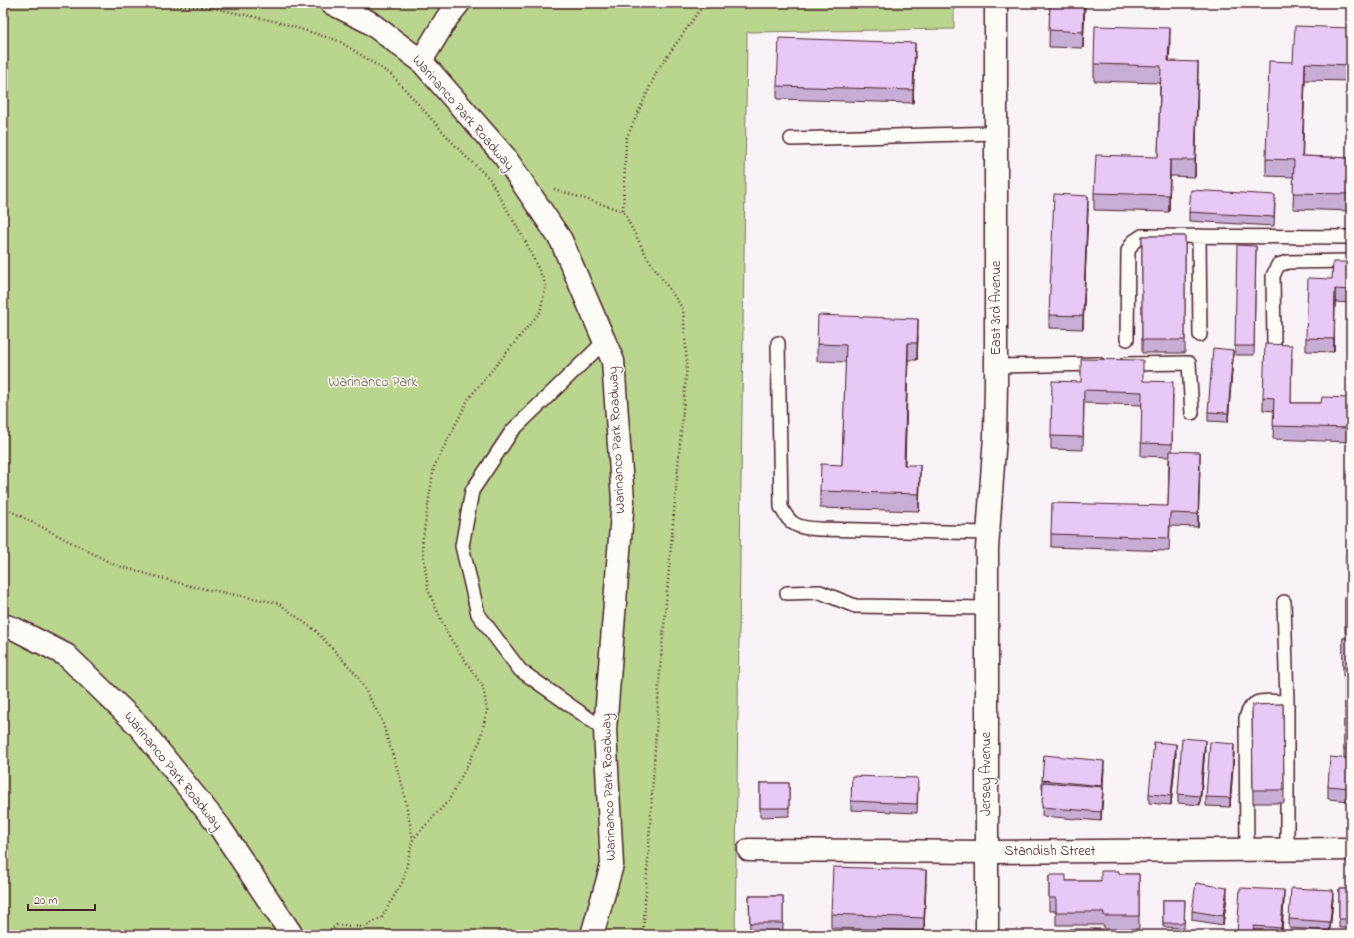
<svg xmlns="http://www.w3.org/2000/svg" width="1354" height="938" viewBox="0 0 1354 938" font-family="'Indie Flower',sans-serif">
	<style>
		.green { fill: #bad58d; stroke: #827a5c }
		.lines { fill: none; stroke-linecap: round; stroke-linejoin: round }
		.service-casing { stroke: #4a1f2b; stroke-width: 16 }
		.minor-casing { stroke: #4a1f2b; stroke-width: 25 }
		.tertiary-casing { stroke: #4a1f2b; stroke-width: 25 }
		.path { stroke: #4a1f2b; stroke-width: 2.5; stroke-dasharray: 1 3; stroke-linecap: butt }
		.service { stroke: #fdfcf7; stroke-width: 13 }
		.minor { stroke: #fdfcf7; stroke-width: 22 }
		.tertiary { stroke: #fdfcf7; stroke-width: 22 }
		.wall { fill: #c8add4; stroke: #4a1f2b }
		.shaded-wall { fill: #a28dac; stroke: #4a1f2b }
		.building { fill: #e8c9f6; stroke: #4a1f2b }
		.labels { text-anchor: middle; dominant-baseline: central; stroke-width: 3; stroke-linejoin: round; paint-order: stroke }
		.street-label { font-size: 14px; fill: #4a1f2b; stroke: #fdfcf7 }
		.park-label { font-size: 14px; fill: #6c5648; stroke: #fdfcf7 }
	</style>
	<rect width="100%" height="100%" fill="#f9f2f7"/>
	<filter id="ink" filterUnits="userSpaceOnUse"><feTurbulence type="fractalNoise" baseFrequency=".025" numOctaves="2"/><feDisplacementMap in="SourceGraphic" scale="8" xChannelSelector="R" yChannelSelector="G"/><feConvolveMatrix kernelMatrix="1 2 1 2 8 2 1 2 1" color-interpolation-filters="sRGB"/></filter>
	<g filter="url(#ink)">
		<!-- green -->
		<path class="green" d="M3 3H954V29L747 32 735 935H3Z"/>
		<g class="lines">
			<!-- service casing -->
			<g class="service-casing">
				<path id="service" d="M791 139 996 133
					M1199 236 1200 335
					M1127 339 1128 251 1133 242 1142 236 1351 237
					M778 343 781 507C790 526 799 528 819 529L988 533
					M1274 343 1273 276 1278 265 1288 262 1351 261
					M1126 364 1189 363 1192 413
					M996 366 1098 364
					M787 593 820 592 855 606 986 608
					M1284 602 1287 702V849
					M605 730 520 670 478 614 462 546 472 491 512 431 605 341
					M1247 850 1246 718C1252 695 1267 702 1287 702"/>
			</g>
			<!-- minor casing -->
			<g class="minor-casing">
				<path id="minor" d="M331 3 369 22 421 61 505 157 561 240 613 361 623 500 605 730 612 865 592 935
					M421 61 447 18 459 3
					M3 625 15 629 66 655 138 725 219 826 292 935
					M749 850 986 852 1351 849"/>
			</g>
			<!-- tertiary casing -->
			<g class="tertiary-casing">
				<path id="tertiary" d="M987 935V549L995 436 996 383V3"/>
			</g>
			<!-- path -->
			<path class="path" d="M141 3 213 8 278 22 339 41 392 75 464 155 489 178 525 241 546 285 540 312 469 398 434 467 422 543 428 590 448 635 483 687 487 710 480 741 449 800 413 839
				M554 189 623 211
				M3 507 115 565 190 586 278 603 316 631 356 674 381 718 402 784 413 839 403 881 382 917 364 927 337 925 324 935
				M643 935 660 671 687 364 683 309 647 257 623 211 626 139 658 69 702 7 701 3"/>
			<!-- service -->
			<use href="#service" class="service"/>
			<!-- minor -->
			<use href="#minor" class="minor"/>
			<!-- tertiary -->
			<use href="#tertiary" class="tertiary"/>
		</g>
		<!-- wall -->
		<path class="wall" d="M1050 3H1085L1083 48 1049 47Z
			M1351 28V81L1305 80 1302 156 1351 158V211L1293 209 1294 177 1266 176V159L1293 62Z
			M1170 45 1169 61 1198 79 1195 177 1170 176 1169 212 1094 210V193L1158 157 1160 83 1094 81V64Z
			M915 56 913 103 777 99V86Z
			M1275 204 1274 226 1189 221V212Z
			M1088 209 1083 329 1049 328V315Z
			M1142 236H1185V353H1142Z
			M1256 246 1254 355H1235V346Z
			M1351 262V303L1335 302 1334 352 1306 351V338L1332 279Z
			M918 336 917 360H908L905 465 920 482 919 511 820 508V491L842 465 846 362 817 361V344Z
			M1233 358 1228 422 1208 421V412Z
			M1292 358 1291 403H1321L1351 398V442L1273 439 1274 411 1263 410V397Z
			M1143 381 1173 395 1172 451 1200 465 1198 527 1170 526 1169 551 1051 547V534L1168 506 1169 457 1141 456 1142 405 1084 403 1083 450 1051 449V436L1081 382Z
			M1346 554H1351V592H1346Z
			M1345 595H1351V633H1345Z
			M1343 638H1351V676H1343Z
			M1345 679H1351V718H1345Z
			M1283 704 1284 803H1253L1252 705Z
			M1344 720H1351V758H1344Z
			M1205 749 1200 805 1178 803V794Z
			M1176 753 1171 805 1149 803V794Z
			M1234 753 1230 807 1206 806V797Z
			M1351 759V801L1328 799V786Z
			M1104 769 1101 821 1042 816 1043 789H1042V780Z
			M760 783H789V816L760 817Z
			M918 787 917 813 851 810V801Z
			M1119 874H1139V929H1104V925H1056V911H1049V875L1066 881H1101Z
			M926 883 924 931 831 928V914Z
			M1339 889H1351V928H1339Z
			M749 896H783V932H750Z
			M1227 897 1223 925 1192 920V911Z
			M1284 899 1282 935H1237Z
			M1333 899 1330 931 1289 928V919Z
			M1163 900H1185L1184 928 1163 927Z"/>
		<!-- shaded-wall -->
		<path class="shaded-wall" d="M1084 3H1085L1083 48V32Z
			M1170 28V45L1168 78V61Z
			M915 43V56L913 103V90Z
			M1198 62V79L1195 177V160Z
			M1305 63V80L1302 173V156Z
			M1170 160V176L1169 212V195Z
			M1088 196V209L1083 329V316Z
			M1335 289V302L1334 352V339Z
			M918 319V336L917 360V343Z
			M908 343V360L904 482V465Z
			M1233 350V358L1228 422V413Z
			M1200 452V465L1198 527V514Z
			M920 465V482L919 511V494Z
			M1205 740V749L1200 805V796Z
			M1176 744V753L1171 805V796Z
			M1234 744V753L1230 807V798Z
			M1104 761V769L1102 795V786Z
			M1103 787V796L1101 821V812Z
			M926 870V883L924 931V918Z
			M1227 888V897L1223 925V916Z
			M1284 890V899L1281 935V928Z
			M1333 890V899L1330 931V922Z"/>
		<!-- building -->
		<path class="building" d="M1050 3H1084L1083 32 1049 30Z
			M1095 26 1170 28 1168 61 1198 62 1195 160H1170L1169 195 1094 193 1096 155 1158 157 1161 66 1094 64Z
			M1295 26 1351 28V65L1305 63 1302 156 1351 158V194L1293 193 1294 160 1266 159 1269 61 1293 62Z
			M779 38 915 43 913 90 777 86Z
			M1191 190 1275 195 1274 217 1189 212Z
			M1054 194 1088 196 1083 316 1049 315Z
			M1142 236H1185V340H1142Z
			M1237 245 1256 246 1254 346H1235Z
			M1333 262H1351V290L1335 289 1334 339 1306 338 1308 278 1332 279Z
			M818 315 918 319 917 343H908L904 465H920L919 494 820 491 821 464 842 465 846 345 817 344Z
			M1265 344 1292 345 1291 403H1321L1322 397 1351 398V428L1273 426 1274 398 1263 397Z
			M1213 348 1233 350 1228 413 1208 412Z
			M1081 359 1143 360V381L1173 382 1172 444 1141 443 1142 392 1084 390 1083 437 1051 436 1052 381 1081 382Z
			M1170 451 1200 452 1198 514 1170 513 1169 538 1051 534 1052 503 1168 506Z
			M1346 554H1351V583H1346Z
			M1345 595H1351V624H1345Z
			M1343 638H1351V667H1343Z
			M1345 679H1351V709H1345Z
			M1283 704 1284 790H1253L1252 705Z
			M1344 720H1351V749H1344Z
			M1182 738 1205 740 1200 796 1178 794Z
			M1154 742 1176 744 1171 796 1149 794Z
			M1210 742 1234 744 1230 798 1206 797Z
			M1044 755 1104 761 1102 786 1042 780Z
			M1330 757 1351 759V788L1328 786Z
			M852 776 918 778 917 804 851 801Z
			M1043 782 1103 787 1101 812 1042 807Z
			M760 783H789V808H760Z
			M833 867 926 870 924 918 831 914Z
			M1101 871H1119V874H1139V916H1104V912H1056V898H1049V875H1066V881H1101Z
			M1196 883 1227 888 1223 916 1192 911Z
			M1240 888 1284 890 1281 928 1254 926 1253 935H1237Z
			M1291 888 1333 890 1330 922 1289 919Z
			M1339 889H1351V919H1339Z
			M749 896H783V923H750Z
			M1163 900H1185L1184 923H1163Z
			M1070 929H1102V935H1070Z"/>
	</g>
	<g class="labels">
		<!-- street labels -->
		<g class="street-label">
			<text transform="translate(463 113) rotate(49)">Warinanco Park Roadway</text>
			<text transform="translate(996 308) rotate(-90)">East 3rd Avenue</text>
			<text transform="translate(617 440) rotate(-93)">Warinanco Park Roadway</text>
			<text transform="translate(173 771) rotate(51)">Warinanco Park Roadway</text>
			<text transform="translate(986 774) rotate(-90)">Jersey Avenue</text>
			<text transform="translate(609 787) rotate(-92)">Warinanco Park Roadway</text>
			<text x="1050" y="851">Standish Street</text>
		</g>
		<!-- park labels -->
		<g class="park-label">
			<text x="373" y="382">Warinanco Park</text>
		</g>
	</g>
	<!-- margin -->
	<rect width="1354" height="938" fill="none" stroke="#fdfcf7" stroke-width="16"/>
	<rect x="8" y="8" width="1338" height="922" fill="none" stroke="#4a1f2b" stroke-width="1.5" filter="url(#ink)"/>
	<!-- scale -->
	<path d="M28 904v6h67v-6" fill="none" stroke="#4a1f2b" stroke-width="2"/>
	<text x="34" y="904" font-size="12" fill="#4a1f2b" stroke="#fdfcf7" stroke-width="3" paint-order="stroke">20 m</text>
</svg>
